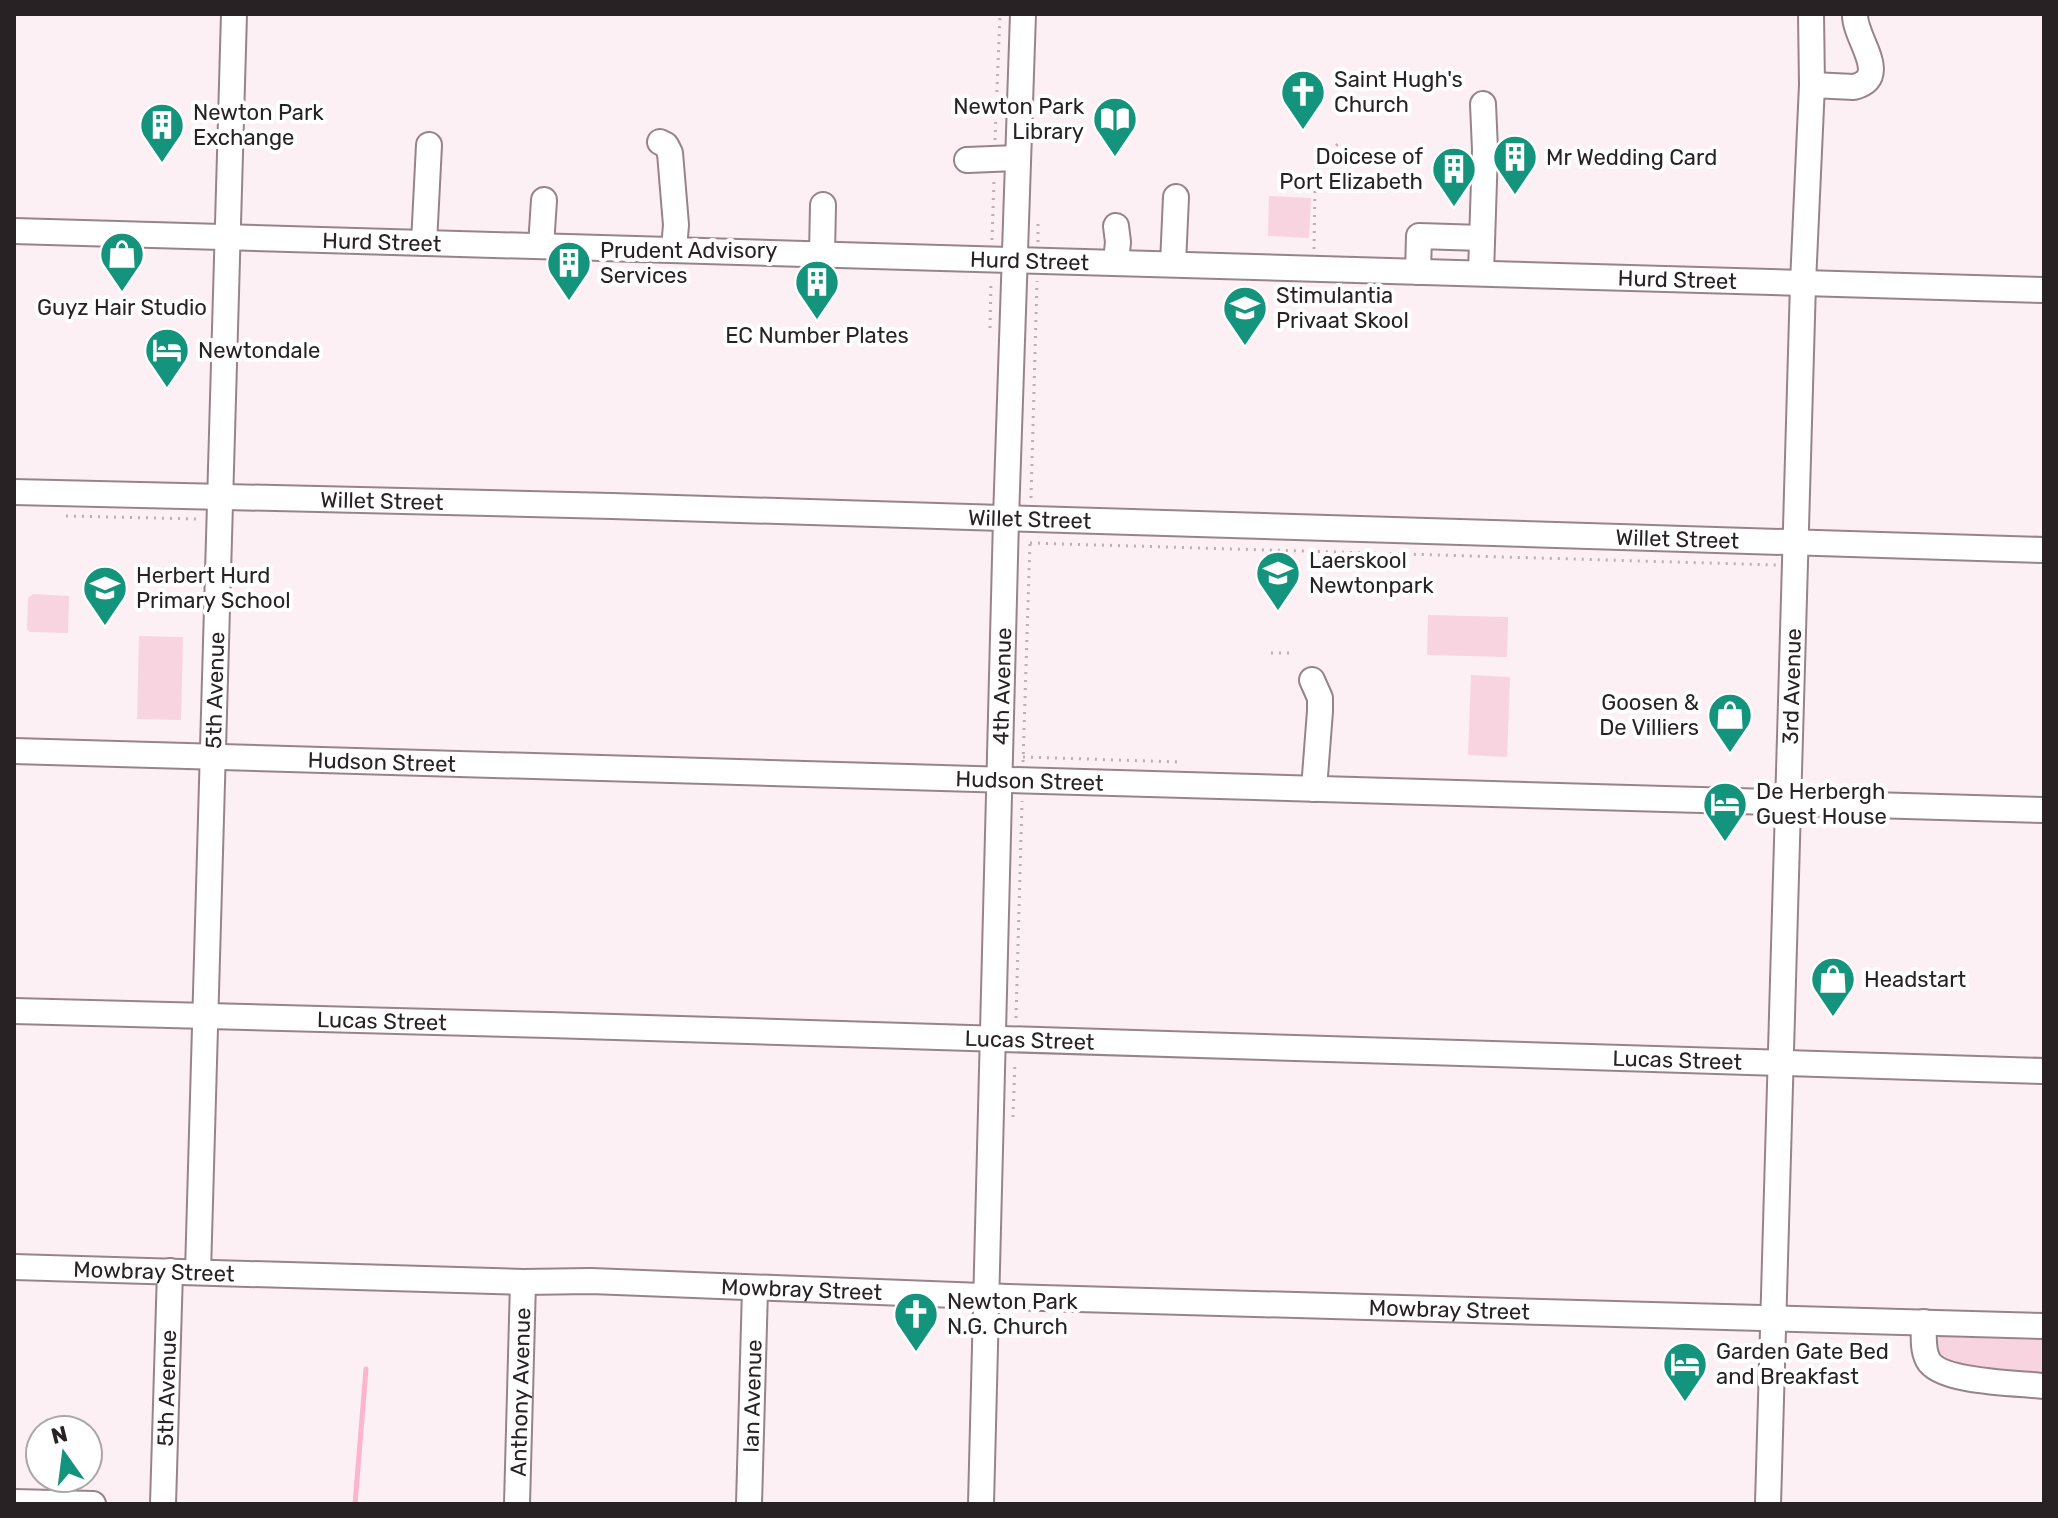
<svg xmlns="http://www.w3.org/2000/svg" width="2058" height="1518" viewBox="0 0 2058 1518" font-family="Rubik,sans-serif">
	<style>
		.green { fill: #f8d4e0 }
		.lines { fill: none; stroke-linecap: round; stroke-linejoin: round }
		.stream { stroke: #fdb5cf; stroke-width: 5 }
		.minor-casing { stroke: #97848a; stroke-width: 28 }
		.path { stroke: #bab0b3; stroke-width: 3; stroke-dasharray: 2 6; stroke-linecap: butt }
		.minor { stroke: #fff; stroke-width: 24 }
		.labels { text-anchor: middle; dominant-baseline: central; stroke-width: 8; stroke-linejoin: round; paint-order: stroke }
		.poi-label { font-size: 22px; fill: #292224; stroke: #fff; text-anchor: start }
		.street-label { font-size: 22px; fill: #292224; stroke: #fff }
	</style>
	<rect width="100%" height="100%" fill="#fcf0f4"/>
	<!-- green -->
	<path class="green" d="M1269 196 1311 198 1309 238 1268 236Z
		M33 594 69 596 68 633 30 632 27 629 28 598Z
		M1428 615 1508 617 1507 657 1427 655Z
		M139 636 183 637 181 720 137 719Z
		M1471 675 1510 677 1507 757 1468 755Z
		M1940 1337 2044 1340V1379L1944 1368 1932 1342Z"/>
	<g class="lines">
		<!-- stream -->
		<path class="stream" d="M355 1504 366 1369"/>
		<!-- minor casing -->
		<g class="minor-casing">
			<g id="minor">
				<path d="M1812 85 1854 87C1892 77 1854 39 1855 14"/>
				<path d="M660 142 666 145 670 153 676 225 674 249"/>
				<path d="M967 160 1017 158"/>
				<path d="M1116 226 1118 242 1116 262"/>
				<path id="s1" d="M14 231 2044 290"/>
				<path d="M424 243 429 145"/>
				<path d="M541 246 544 200"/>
				<path d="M822 254 823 205"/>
				<path d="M1173 264 1176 197"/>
				<path d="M1418 272 1419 236 1482 238"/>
				<path d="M1481 273 1485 150 1483 104"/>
				<path id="s2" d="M14 492 612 506 2044 550"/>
				<path d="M1312 680 1320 698V711L1314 789"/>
				<path id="s3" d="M14 751 2044 810"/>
				<path id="s4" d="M14 1011 549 1025 2044 1071"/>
				<path id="s5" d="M14 1267 523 1282 591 1281 1008 1297 2044 1326"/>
				<path id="s6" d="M198 1272 234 14"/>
				<path d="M1924 1322C1924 1334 1922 1349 1928 1360 1940 1383 2019 1383 2044 1386"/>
				<path d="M14 1502 93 1504"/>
				<path id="s7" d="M163 1504 170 1271"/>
				<path id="s8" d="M517 1504 523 1282"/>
				<path id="s9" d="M749 1504 755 1289"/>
				<path id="s10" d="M981 1504 1006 519 1023 14"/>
				<path id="s11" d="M1768 1504 1803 283 1812 85 1811 14"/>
			</g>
		</g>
		<!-- path -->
		<path class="path" d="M995 140 1000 14
			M992 240 994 180
			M1038 242V221
			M1314 249 1315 188H1328V153L1340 142
			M990 328 991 280
			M1031 498 1037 281
			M66 516 198 519
			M1030 543 1776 565
			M1271 653H1292
			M1023 757 1179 762
			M1023 762 1030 541
			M1016 1018 1022 801
			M1013 1117 1015 1061"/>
		<!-- minor -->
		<use href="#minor" class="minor"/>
	</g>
	<!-- icons -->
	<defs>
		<g id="church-pin" transform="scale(2.3)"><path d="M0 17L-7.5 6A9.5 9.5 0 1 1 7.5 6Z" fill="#15947d" stroke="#fff"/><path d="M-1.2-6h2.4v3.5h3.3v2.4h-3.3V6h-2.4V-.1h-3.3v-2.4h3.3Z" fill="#fff"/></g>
		<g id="library-pin" transform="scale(2.3)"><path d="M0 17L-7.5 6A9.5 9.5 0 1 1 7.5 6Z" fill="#15947d" stroke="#fff"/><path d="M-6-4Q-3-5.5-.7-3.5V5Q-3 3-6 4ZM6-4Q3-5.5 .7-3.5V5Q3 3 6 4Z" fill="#fff"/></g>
		<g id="building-pin" transform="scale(2.3)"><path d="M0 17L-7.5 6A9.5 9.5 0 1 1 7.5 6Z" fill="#15947d" stroke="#fff"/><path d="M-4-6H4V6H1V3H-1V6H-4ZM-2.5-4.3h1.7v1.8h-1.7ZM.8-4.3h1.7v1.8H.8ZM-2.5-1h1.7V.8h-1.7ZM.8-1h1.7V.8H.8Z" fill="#fff"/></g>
		<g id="shop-pin" transform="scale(2.3)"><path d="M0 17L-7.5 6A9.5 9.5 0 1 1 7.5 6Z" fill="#15947d" stroke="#fff"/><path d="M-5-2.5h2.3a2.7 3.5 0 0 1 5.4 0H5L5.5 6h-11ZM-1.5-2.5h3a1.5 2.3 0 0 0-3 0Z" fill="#fff"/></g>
		<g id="school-pin" transform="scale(2.3)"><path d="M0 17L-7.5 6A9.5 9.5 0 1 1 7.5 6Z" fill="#15947d" stroke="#fff"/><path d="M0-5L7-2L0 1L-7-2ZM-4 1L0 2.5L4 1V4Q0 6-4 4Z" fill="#fff"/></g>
		<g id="hotel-pin" transform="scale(2.3)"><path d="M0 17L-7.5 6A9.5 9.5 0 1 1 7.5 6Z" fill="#15947d" stroke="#fff"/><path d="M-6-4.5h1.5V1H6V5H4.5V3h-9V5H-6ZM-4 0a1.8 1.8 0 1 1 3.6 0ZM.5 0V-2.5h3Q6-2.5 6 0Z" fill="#fff"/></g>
	</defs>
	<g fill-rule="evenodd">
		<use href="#church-pin" x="1303" y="92"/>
		<use href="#library-pin" x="1115" y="119"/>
		<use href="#building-pin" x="162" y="125"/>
		<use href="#building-pin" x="1515" y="157"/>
		<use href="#building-pin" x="1454" y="169"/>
		<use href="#shop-pin" x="122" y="254"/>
		<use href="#building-pin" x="569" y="263"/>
		<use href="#building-pin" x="817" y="282"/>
		<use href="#school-pin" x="1245" y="308"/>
		<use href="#hotel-pin" x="167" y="350"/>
		<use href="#school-pin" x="1278" y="573"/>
		<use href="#school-pin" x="105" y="588"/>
		<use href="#shop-pin" x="1730" y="715"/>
		<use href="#hotel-pin" x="1725" y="804"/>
		<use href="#shop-pin" x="1833" y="979"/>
		<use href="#church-pin" x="916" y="1314"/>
		<use href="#hotel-pin" x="1685" y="1364"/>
	</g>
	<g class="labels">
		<!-- poi labels -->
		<g class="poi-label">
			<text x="1334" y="79">Saint Hugh's<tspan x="1334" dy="25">Church</tspan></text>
			<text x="1084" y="106" text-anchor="end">Newton Park<tspan x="1084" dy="25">Library</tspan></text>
			<text x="193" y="112">Newton Park<tspan x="193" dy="25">Exchange</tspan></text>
			<text x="1423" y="156" text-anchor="end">Doicese of<tspan x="1423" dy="25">Port Elizabeth</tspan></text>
			<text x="1546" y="157">Mr Wedding Card</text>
			<text x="600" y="250">Prudent Advisory<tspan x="600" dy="25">Services</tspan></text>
			<text x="1276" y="295">Stimulantia<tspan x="1276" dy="25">Privaat Skool</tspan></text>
			<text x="122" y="307" text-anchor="middle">Guyz Hair Studio</text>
			<text x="817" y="335" text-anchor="middle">EC Number Plates</text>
			<text x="198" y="350">Newtondale</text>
			<text x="1309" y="560">Laerskool<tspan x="1309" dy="25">Newtonpark</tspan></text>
			<text x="136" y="575">Herbert Hurd<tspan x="136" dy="25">Primary School</tspan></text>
			<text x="1699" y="702" text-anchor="end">Goosen &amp;<tspan x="1699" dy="25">De Villiers</tspan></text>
			<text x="1756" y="791">De Herbergh<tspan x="1756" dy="25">Guest House</tspan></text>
			<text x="1864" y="979">Headstart</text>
			<text x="947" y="1301">Newton Park<tspan x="947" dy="25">N.G. Church</tspan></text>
			<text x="1716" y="1351">Garden Gate Bed<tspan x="1716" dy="25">and Breakfast</tspan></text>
		</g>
		<!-- street labels -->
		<g class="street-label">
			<text stroke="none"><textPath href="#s1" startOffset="368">Hurd Street</textPath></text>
			<text stroke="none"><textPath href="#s1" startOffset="1016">Hurd Street</textPath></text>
			<text stroke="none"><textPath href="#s1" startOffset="1664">Hurd Street</textPath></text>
			<text stroke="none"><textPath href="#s2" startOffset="368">Willet Street</textPath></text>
			<text stroke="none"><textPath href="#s2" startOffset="1016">Willet Street</textPath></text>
			<text stroke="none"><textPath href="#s2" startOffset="1664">Willet Street</textPath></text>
			<text stroke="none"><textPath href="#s10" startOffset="818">4th Avenue</textPath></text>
			<text stroke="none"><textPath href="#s11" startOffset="818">3rd Avenue</textPath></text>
			<text stroke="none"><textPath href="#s6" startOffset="582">5th Avenue</textPath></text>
			<text stroke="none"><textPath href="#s3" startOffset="368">Hudson Street</textPath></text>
			<text stroke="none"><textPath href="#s3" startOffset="1016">Hudson Street</textPath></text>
			<text stroke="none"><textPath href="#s4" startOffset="368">Lucas Street</textPath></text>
			<text stroke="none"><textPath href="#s4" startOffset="1016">Lucas Street</textPath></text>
			<text stroke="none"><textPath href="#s4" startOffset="1664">Lucas Street</textPath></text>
			<text stroke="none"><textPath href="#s5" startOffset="140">Mowbray Street</textPath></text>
			<text stroke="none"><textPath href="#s5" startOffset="788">Mowbray Street</textPath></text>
			<text stroke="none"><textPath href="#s5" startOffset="1436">Mowbray Street</textPath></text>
			<text stroke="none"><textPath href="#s7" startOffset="116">5th Avenue</textPath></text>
			<text stroke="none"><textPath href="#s8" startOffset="112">Anthony Avenue</textPath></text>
			<text stroke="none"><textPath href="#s9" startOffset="108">Ian Avenue</textPath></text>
		</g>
	</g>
	<!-- border -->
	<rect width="2058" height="1518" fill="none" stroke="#292224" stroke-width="32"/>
	<!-- north arrow -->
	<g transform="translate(64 1454) rotate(346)"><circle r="38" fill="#ffffff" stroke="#a9a7a7" stroke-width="2"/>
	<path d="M0-6L14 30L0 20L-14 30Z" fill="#15947d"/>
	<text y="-12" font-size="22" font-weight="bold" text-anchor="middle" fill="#292224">N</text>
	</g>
</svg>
